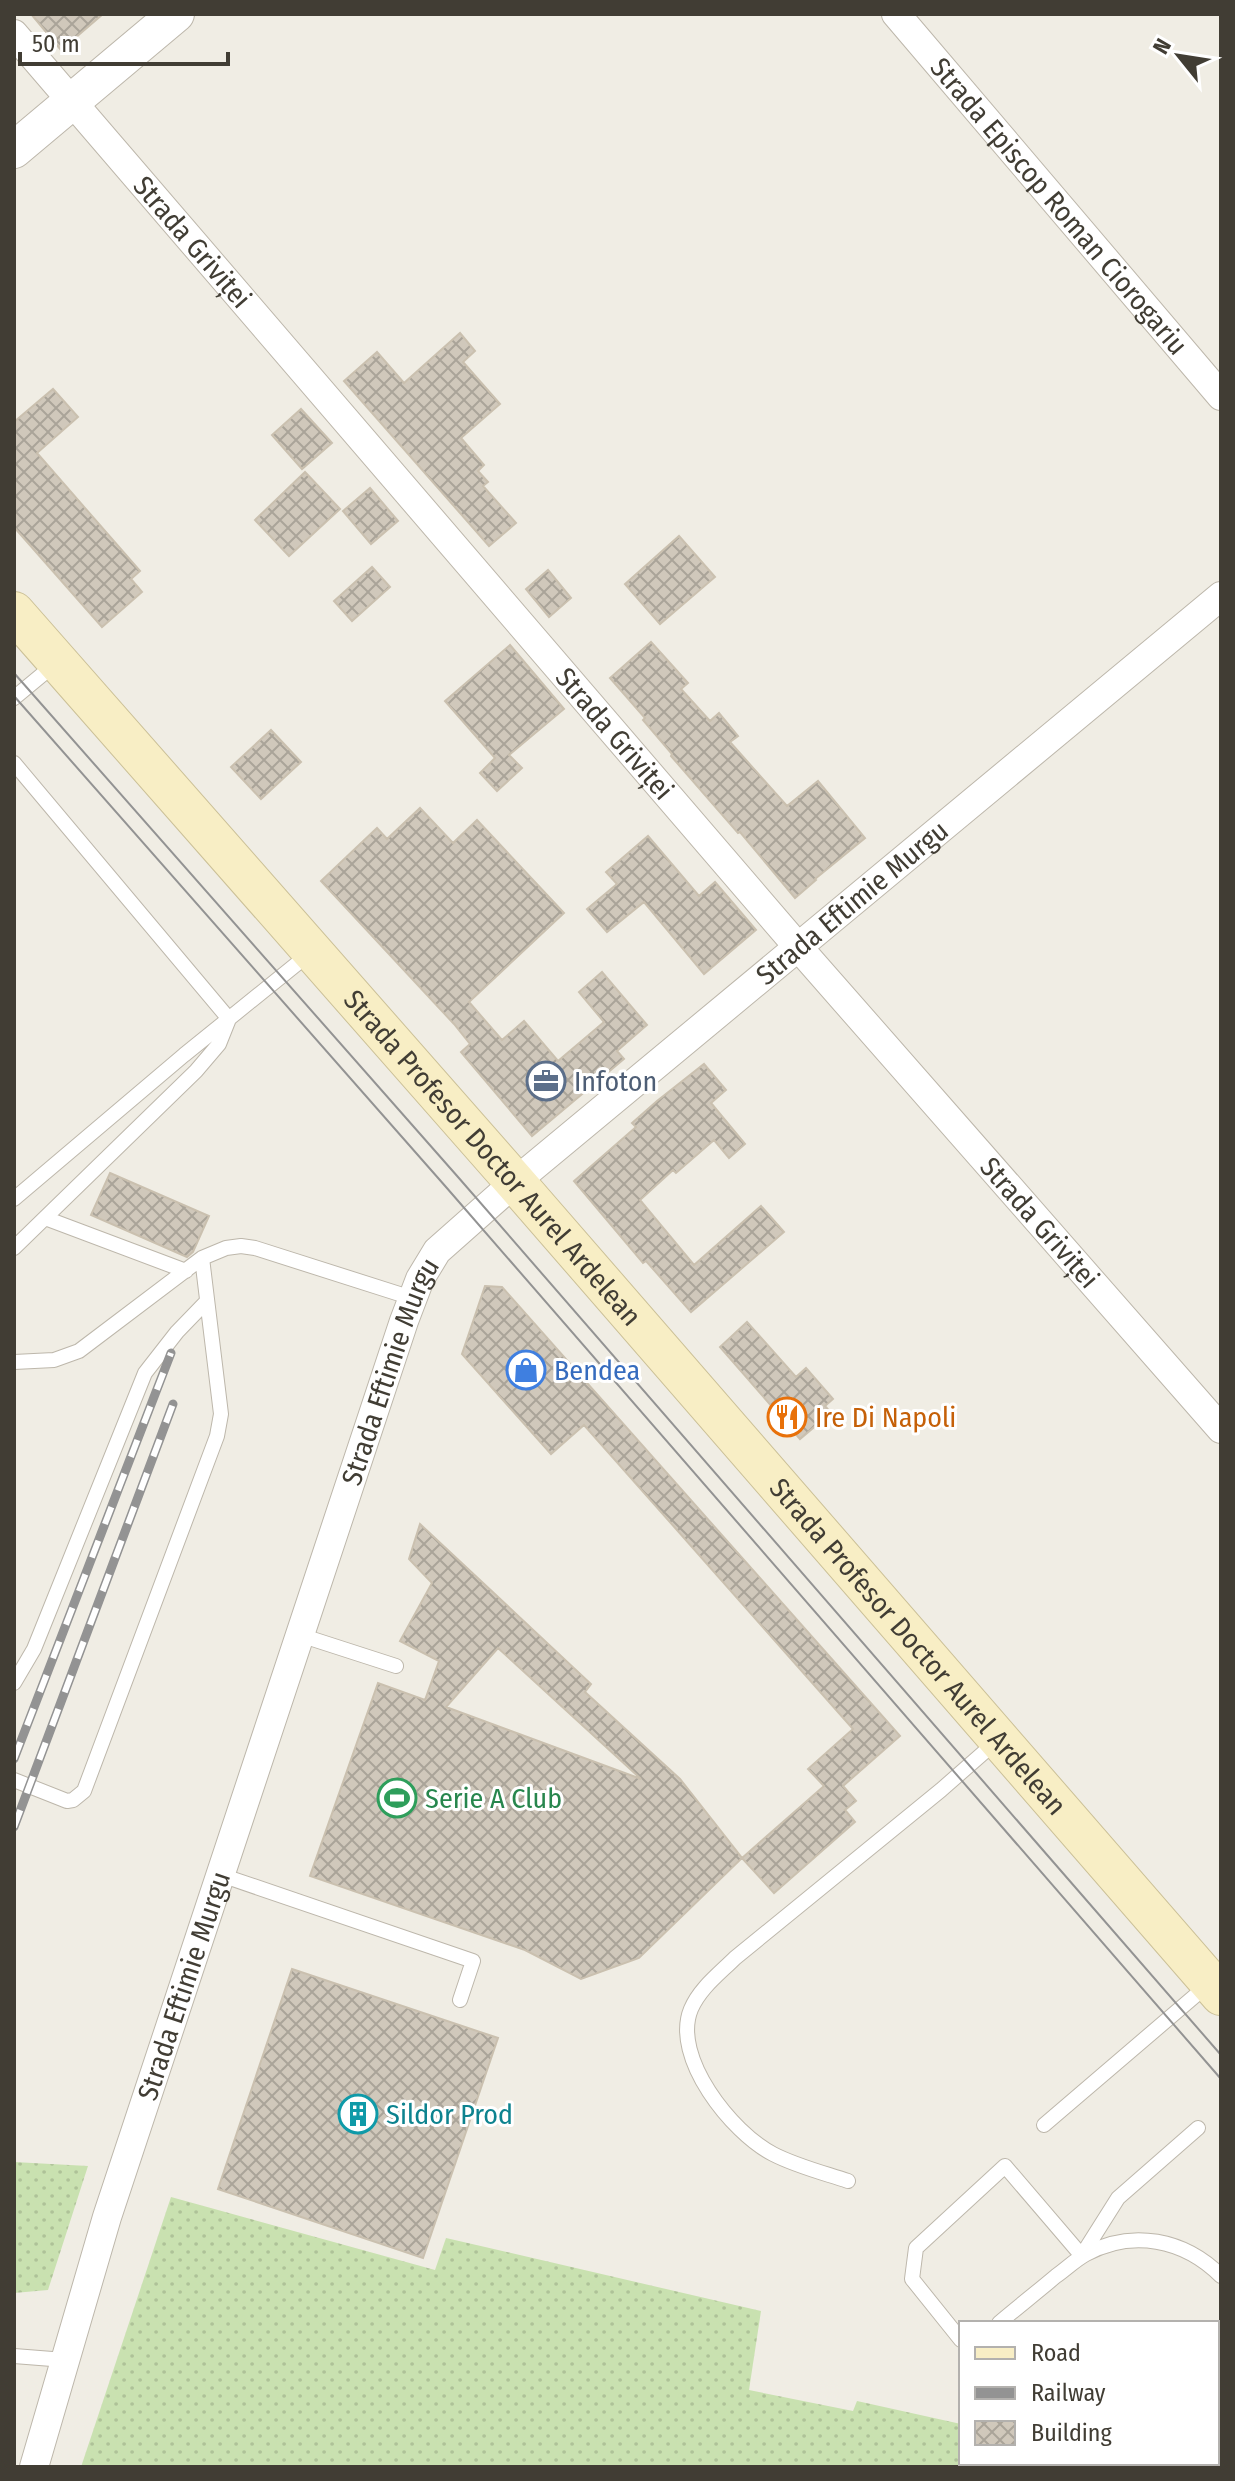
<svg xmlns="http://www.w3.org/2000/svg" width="1235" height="2481" viewBox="0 0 1235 2481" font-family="'Fira Sans Condensed',sans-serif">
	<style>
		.grass { fill: url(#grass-dots) }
		.building { fill: url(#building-cross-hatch); stroke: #cac0af; stroke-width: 2; fill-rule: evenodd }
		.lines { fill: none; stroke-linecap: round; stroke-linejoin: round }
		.service-casing { stroke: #bdb7ab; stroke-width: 16 }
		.minor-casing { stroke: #bdb7ab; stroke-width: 30 }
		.tertiary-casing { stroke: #bdb7ab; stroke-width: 38 }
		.secondary-casing { stroke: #cbc097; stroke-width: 42 }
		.service { stroke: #fff; stroke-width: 14 }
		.minor { stroke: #fff; stroke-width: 28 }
		.tertiary { stroke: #fff; stroke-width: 36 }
		.secondary { stroke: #f8eec5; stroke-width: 40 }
		.tram { stroke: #939393; stroke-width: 2 }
		.rail-casing { stroke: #939393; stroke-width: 9 }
		.rail { stroke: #fff; stroke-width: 6; stroke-dasharray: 18; stroke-linecap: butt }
		.labels { text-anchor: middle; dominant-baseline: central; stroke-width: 6; stroke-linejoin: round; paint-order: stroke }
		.street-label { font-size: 28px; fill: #413d34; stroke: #fff }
		.service-label { font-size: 28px; fill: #4e5e75; stroke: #fff; text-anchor: start }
		.shop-label { font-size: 28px; fill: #366cbe; stroke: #fff; text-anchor: start }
		.food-label { font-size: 28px; fill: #c56008; stroke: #fff; text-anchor: start }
		.leisure-label { font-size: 28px; fill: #27864d; stroke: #fff; text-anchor: start }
		.culture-label { font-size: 28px; fill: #0d838f; stroke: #fff; text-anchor: start }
	</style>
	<defs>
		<pattern id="grass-dots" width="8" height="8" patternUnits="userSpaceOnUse" patternTransform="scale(2)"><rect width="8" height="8" fill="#c9e1b0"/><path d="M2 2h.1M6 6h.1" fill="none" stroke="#aec298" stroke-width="1.8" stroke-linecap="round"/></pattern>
		<pattern id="building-cross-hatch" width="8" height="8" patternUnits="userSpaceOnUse" patternTransform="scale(2)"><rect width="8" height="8" fill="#d0c8bb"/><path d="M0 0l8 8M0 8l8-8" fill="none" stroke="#aaa499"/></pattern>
	</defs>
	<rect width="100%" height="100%" fill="#f0ede4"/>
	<!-- grass -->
	<path class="grass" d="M14 2162 88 2166 48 2290 14 2293Z
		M171 2197 435 2270 446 2238 761 2311 749 2390 853 2411 857 2401 961 2424V2463H1111L1124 2467H81Z"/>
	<!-- building -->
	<path class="building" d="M31 14H103L61 50Z
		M460 333 475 351 463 362 500 404 461 438 484 465 478 471 488 482 483 486 516 523 489 546 344 381 377 352 404 383Z
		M53 389 78 417 37 453 140 571 131 579 142 592 102 627 14 527V422Z
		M301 409 332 443 302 469 272 435Z
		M305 472 340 509 289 556 255 520Z
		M370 488 398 521 371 544 343 511Z
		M679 536 715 577 660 624 625 584Z
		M372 567 390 587 352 621 334 601Z
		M548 570 571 598 549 617 526 589Z
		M651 642 688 683 681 689 710 721 719 713 738 736 730 742 787 806 818 781 865 838 815 879 816 880 795 898 740 832 738 833 671 756 672 754 643 720 645 718 610 678Z
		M510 645 564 709 509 755 522 768 497 791 480 773 495 758 445 701Z
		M271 730 301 762 261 799 231 767Z
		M420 808 453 843 477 820 564 913 469 1002 502 1040 524 1021 558 1061 604 1022 579 992 602 972 647 1025 617 1051 624 1059 532 1136 461 1052 470 1044 454 1024 321 881 377 828 387 839Z
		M648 836 699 896 715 882 756 930 704 974 644 902 607 932 587 909 617 884 606 872Z
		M704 1064 726 1090 711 1103 745 1144 729 1158 714 1140 676 1173 673 1170 640 1200 694 1265 761 1206 784 1232 691 1312 646 1261 643 1263 574 1181 636 1127 632 1123 657 1101Z
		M110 1173 209 1216 193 1252 187 1257 91 1215Z
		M485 1286 502 1287 900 1736 843 1786 856 1801 845 1810 855 1822 774 1893 742 1858 824 1786 808 1769 853 1729 584 1425 551 1454 462 1354Z
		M747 1322 796 1377 806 1368 833 1399 825 1406 831 1413 800 1439 720 1347Z
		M420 1524 591 1684 585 1692 680 1779 742 1858 639 1958 581 1979 525 1950 310 1876 378 1683 425 1700 439 1661 400 1641 432 1583 409 1559ZM498 1648 641 1779 446 1707Z
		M292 1969 498 2038 423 2258 218 2189Z"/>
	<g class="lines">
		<!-- service casing -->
		<g class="service-casing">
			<path id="service" d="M14 698 55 664
				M14 763 229 1019 219 1044 196 1071 14 1248
				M14 1199 184 1055 309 954
				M45 1218 186 1271
				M14 1362 54 1360 79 1351 202 1258 226 1248 241 1246 255 1248 412 1298
				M300 1635 396 1666
				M14 1683 34 1649 145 1373 177 1332 207 1301
				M14 1780 67 1801 73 1800 84 1791 217 1436 221 1414 202 1258
				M221 1875 473 1961 460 2000
				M1044 2125 1210 1983
				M848 2181C824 2173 796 2166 773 2154 732 2133 671 2057 691 2009 700 1988 719 1974 735 1958L941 1790 998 1740
				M1082 2255 1118 2198 1198 2128
				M999 2323C1018 2307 1037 2292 1056 2276 1066 2269 1075 2260 1086 2254 1132 2229 1184 2239 1221 2276
				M961 2340 912 2279 916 2248 1005 2166 1082 2256
				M14 2356 65 2360"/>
		</g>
		<!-- minor casing -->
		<g class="minor-casing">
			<g id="minor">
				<path id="s1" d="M896 14 1221 396"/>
				<path id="s2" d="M14 34 799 948 1221 1429"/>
				<path id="s3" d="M34 2467 107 2217 404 1321 420 1279 437 1251 515 1182 1221 596"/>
			</g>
		</g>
		<!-- tertiary casing -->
		<g class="tertiary-casing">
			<path id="tertiary" d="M14 150 176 14"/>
		</g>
		<!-- secondary casing -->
		<g class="secondary-casing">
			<g id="secondary">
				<path id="s4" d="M14 612 515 1182 1221 1995"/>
			</g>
		</g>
		<!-- service -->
		<use href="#service" class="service"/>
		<!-- minor -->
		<use href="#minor" class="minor"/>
		<!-- tertiary -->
		<use href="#tertiary" class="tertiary"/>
		<!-- secondary -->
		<use href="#secondary" class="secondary"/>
		<!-- tram -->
		<path class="tram" d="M14 673 458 1177 1221 2055
			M14 696 446 1187 1221 2079"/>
		<!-- rail casing -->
		<g class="rail-casing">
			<path id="rail" d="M14 1759 171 1353
				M14 1827 173 1404"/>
		</g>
		<!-- rail -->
		<use href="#rail" class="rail"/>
	</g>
	<!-- icons -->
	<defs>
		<g id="office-ring" transform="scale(2)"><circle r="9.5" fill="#fff" stroke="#5c6f8a" stroke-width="1.5"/><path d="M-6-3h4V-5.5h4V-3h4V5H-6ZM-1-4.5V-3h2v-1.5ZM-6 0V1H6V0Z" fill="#5c6f8a"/></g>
		<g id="shop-ring" transform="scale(2)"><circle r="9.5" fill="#fff" stroke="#3f7fe0" stroke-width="1.5"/><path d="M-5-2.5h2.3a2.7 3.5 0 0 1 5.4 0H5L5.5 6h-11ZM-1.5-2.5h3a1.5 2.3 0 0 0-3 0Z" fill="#3f7fe0"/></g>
		<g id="restaurant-ring" transform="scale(2)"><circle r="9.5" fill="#fff" stroke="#e8710a" stroke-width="1.5"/><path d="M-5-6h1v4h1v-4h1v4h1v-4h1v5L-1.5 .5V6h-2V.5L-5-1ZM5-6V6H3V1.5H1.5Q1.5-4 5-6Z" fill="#e8710a"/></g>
		<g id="stadium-ring" transform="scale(2)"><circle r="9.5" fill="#fff" stroke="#2e9e5b" stroke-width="1.5"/><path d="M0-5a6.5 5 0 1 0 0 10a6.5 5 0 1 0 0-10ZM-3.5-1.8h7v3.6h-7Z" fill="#2e9e5b"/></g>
		<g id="building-ring" transform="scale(2)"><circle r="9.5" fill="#fff" stroke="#0f9aa8" stroke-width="1.5"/><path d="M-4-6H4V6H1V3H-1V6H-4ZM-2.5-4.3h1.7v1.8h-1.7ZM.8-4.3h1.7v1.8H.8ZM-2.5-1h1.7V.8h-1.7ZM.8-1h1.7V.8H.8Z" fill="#0f9aa8"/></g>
	</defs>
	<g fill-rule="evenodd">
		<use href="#office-ring" x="546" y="1081"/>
		<use href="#shop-ring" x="526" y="1370"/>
		<use href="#restaurant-ring" x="787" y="1417"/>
		<use href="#stadium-ring" x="397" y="1798"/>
		<use href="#building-ring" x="358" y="2114"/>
	</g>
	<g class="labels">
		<!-- street labels -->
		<g class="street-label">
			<text stroke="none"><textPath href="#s1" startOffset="252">Strada Episcop Roman Ciorogariu</textPath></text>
			<text stroke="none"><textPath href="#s2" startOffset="274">Strada Griviței</textPath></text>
			<text stroke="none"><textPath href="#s2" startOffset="922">Strada Griviței</textPath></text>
			<text stroke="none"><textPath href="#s3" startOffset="1824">Strada Eftimie Murgu</textPath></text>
			<text stroke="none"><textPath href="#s4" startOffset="726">Strada Profesor Doctor Aurel Ardelean</textPath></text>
			<text stroke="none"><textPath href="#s2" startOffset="1570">Strada Griviței</textPath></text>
			<text stroke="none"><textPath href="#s3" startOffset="1152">Strada Eftimie Murgu</textPath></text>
			<text stroke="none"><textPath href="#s4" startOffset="1374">Strada Profesor Doctor Aurel Ardelean</textPath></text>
			<text stroke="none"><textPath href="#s3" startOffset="504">Strada Eftimie Murgu</textPath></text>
		</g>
		<!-- service labels -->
		<g class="service-label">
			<text x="574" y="1081">Infoton</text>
		</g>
		<!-- shop labels -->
		<g class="shop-label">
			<text x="554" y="1370">Bendea</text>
		</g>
		<!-- food labels -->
		<g class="food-label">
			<text x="815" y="1417">Ire Di Napoli</text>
		</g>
		<!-- leisure labels -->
		<g class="leisure-label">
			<text x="425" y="1798">Serie A Club</text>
		</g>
		<!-- culture labels -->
		<g class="culture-label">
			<text x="386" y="2114">Sildor Prod</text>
		</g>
	</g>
	<!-- border -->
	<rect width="1235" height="2481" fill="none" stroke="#413d34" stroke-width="32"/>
	<!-- legend -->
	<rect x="959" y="2321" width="260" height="144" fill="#ffffff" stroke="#b3b1ae" stroke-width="2"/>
	<rect x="975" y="2347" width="40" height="12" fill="#f8eec5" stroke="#b3b1ae" stroke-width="2"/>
	<text x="1031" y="2361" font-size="24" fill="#413d34">Road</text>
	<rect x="975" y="2387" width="40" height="12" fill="#939393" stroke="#b3b1ae" stroke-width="2"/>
	<text x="1031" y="2401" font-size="24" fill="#413d34">Railway</text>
	<rect x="975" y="2421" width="40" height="24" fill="url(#building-cross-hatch)" stroke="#b3b1ae" stroke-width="2"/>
	<text x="1031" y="2441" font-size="24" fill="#413d34">Building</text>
	<!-- north arrow -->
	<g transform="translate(1179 56) rotate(300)" stroke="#ffffff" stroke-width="6" paint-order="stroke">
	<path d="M0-6L14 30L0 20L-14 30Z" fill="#413d34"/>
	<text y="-12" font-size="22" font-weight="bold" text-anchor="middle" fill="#413d34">N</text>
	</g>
	<!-- scale -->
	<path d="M20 52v12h208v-12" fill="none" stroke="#413d34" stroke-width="4"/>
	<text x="32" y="52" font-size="24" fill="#413d34" stroke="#ffffff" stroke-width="6" paint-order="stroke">50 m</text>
</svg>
